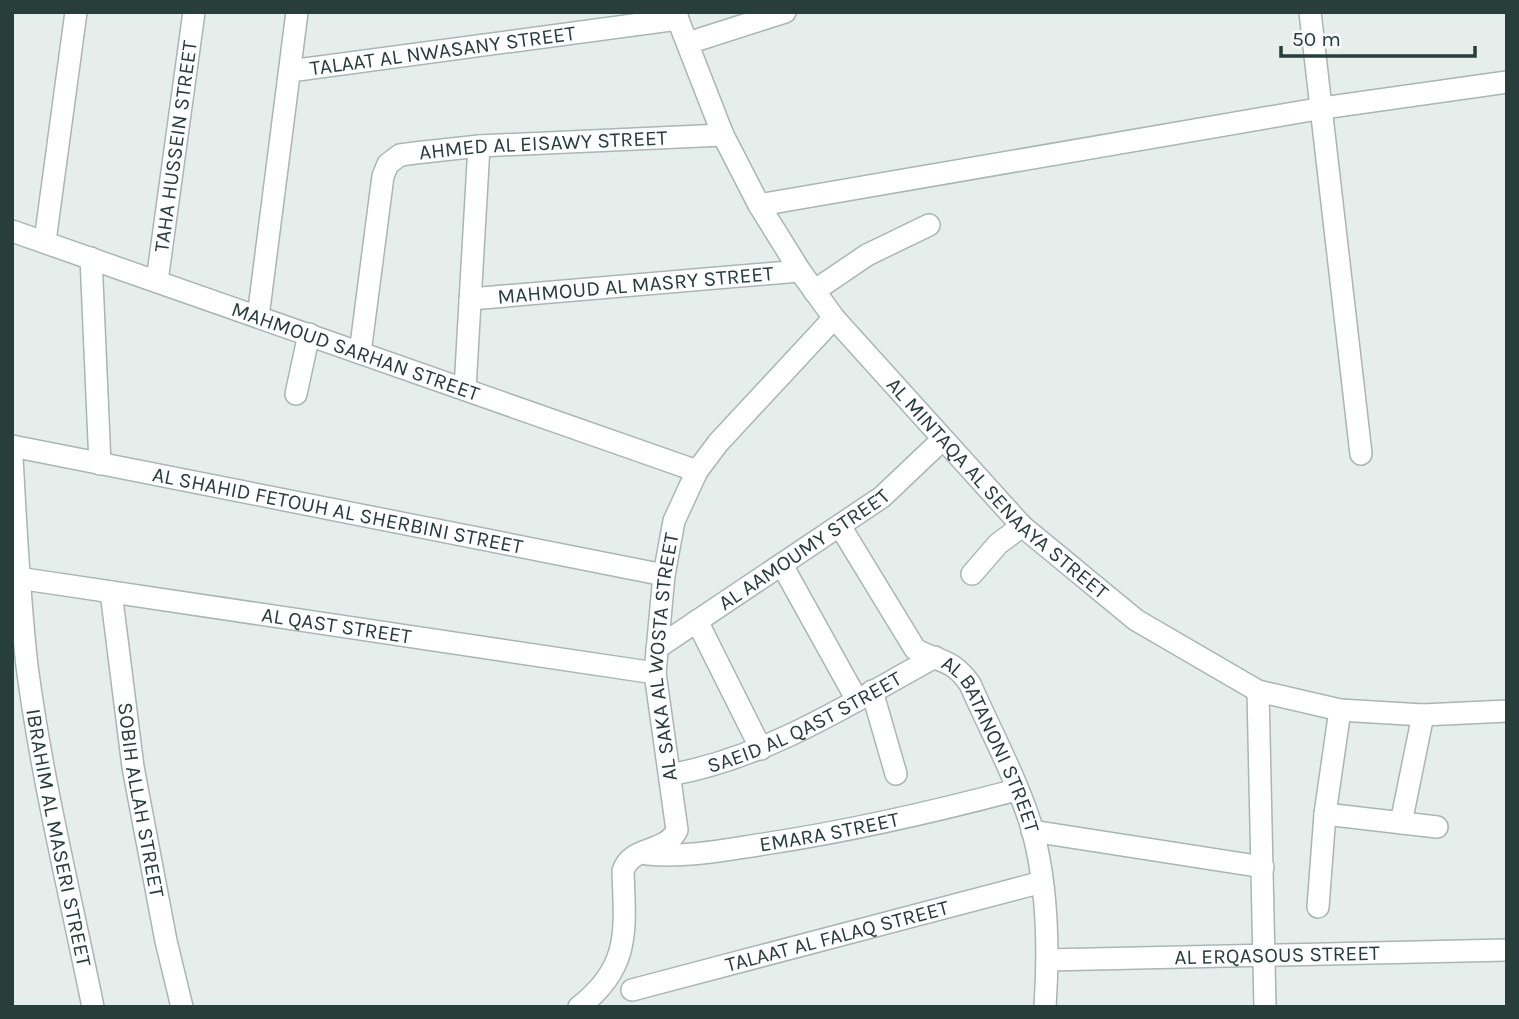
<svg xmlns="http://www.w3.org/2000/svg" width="1519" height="1019" viewBox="0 0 1519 1019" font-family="Karla,sans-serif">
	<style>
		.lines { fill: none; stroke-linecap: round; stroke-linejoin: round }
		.minor-casing { stroke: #a9b6b2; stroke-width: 24 }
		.minor { stroke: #fff; stroke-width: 21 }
		.labels { text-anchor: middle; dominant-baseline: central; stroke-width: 5; stroke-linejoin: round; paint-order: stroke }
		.street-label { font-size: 21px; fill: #273e3a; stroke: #f7faf9 }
	</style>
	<rect width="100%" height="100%" fill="#e6eeeb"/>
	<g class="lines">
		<!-- minor casing -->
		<g class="minor-casing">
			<g id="minor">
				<path id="s1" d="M675 12 723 135 759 205 800 271 834 318 1022 526 1136 620 1258 691 1340 710 1423 715 1507 711"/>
				<path d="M1310 12 1361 454"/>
				<path d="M688 43 785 12"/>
				<path id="s2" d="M290 71 678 19"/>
				<path d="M759 205 1323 108 1507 82"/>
				<path id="s3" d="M12 231 697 471"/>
				<path d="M45 241 76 12"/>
				<path d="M91 258 100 464"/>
				<path id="s4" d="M157 281 194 12"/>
				<path d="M814 291 867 255 929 225"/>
				<path id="s5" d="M470 299 800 271"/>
				<path d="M258 317 297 12"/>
				<path id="s6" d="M360 353 383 176 388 164 400 155 415 153 479 146 723 135"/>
				<path d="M465 389 479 146"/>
				<path d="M296 394 309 334"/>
				<path id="s7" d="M12 446 664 575"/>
				<path id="s8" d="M12 458C16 527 19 596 27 666 42 780 70 894 93 1007"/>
				<path id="s9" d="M840 526 915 649C939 663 951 657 970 684 990 730 1020 785 1033 832 1048 889 1049 948 1045 1007"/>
				<path d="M782 565 857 700"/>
				<path d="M972 574 998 544 1022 526"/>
				<path id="s10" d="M18 578 655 673"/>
				<path id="s11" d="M111 592 133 767 166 941 182 1007"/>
				<path d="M697 621 761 749"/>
				<path id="s12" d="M657 648 882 497 942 440"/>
				<path d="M872 691 896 774"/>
				<path d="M1258 691 1265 1007"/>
				<path id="s13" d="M670 775C768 757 849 704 935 657"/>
				<path d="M1325 814 1437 827"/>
				<path d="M1401 823 1423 715"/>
				<path d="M1032 831 1263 867"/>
				<path id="s14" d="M647 854C686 858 725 850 764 844 850 831 933 812 1016 790"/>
				<path d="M1318 907 1325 814 1340 710"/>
				<path id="s15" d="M1048 960 1507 950"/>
				<path id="s16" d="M632 990 1042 882"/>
				<path id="s17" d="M579 1007C631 967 625 930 623 871 631 845 666 854 677 830L655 673 664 575 674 521 697 471 718 443 834 318"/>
			</g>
		</g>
		<!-- minor -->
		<use href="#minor" class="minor"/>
	</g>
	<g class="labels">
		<!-- street labels -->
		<g class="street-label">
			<text stroke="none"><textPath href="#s2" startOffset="154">TALAAT AL NWASANY STREET</textPath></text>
			<text stroke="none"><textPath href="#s4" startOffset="136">TAHA HUSSEIN STREET</textPath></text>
			<text stroke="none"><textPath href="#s6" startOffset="350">AHMED AL EISAWY STREET</textPath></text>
			<text stroke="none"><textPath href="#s5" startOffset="166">MAHMOUD AL MASRY STREET</textPath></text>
			<text stroke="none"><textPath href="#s3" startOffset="364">MAHMOUD SARHAN STREET</textPath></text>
			<text stroke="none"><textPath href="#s1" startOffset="583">AL MINTAQA AL SENAAYA STREET</textPath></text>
			<text stroke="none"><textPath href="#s7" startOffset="332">AL SHAHID FETOUH AL SHERBINI STREET</textPath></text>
			<text stroke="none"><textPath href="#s12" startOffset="177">AL AAMOUMY STREET</textPath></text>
			<text stroke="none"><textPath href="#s10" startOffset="322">AL QAST STREET</textPath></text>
			<text stroke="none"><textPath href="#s17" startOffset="396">AL SAKA AL WOSTA STREET</textPath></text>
			<text stroke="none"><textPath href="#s13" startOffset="145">SAEID AL QAST STREET</textPath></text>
			<text stroke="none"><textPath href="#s9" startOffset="273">AL BATANONI STREET</textPath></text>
			<text stroke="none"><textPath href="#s11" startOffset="210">SOBIH ALLAH STREET</textPath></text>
			<text stroke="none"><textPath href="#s14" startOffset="184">EMARA STREET</textPath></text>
			<text stroke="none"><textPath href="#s8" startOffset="383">IBRAHIM AL MASERI STREET</textPath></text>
			<text stroke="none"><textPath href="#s16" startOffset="212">TALAAT AL FALAQ STREET</textPath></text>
			<text stroke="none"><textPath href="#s15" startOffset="229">AL ERQASOUS STREET</textPath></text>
		</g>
	</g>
	<!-- border -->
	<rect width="1519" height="1019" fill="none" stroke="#273e3a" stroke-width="28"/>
	<!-- scale -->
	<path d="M1281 46v10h194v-10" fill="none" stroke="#273e3a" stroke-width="3.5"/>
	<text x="1292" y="46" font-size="21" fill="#273e3a" stroke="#f7faf9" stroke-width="5" paint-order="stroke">50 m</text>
</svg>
